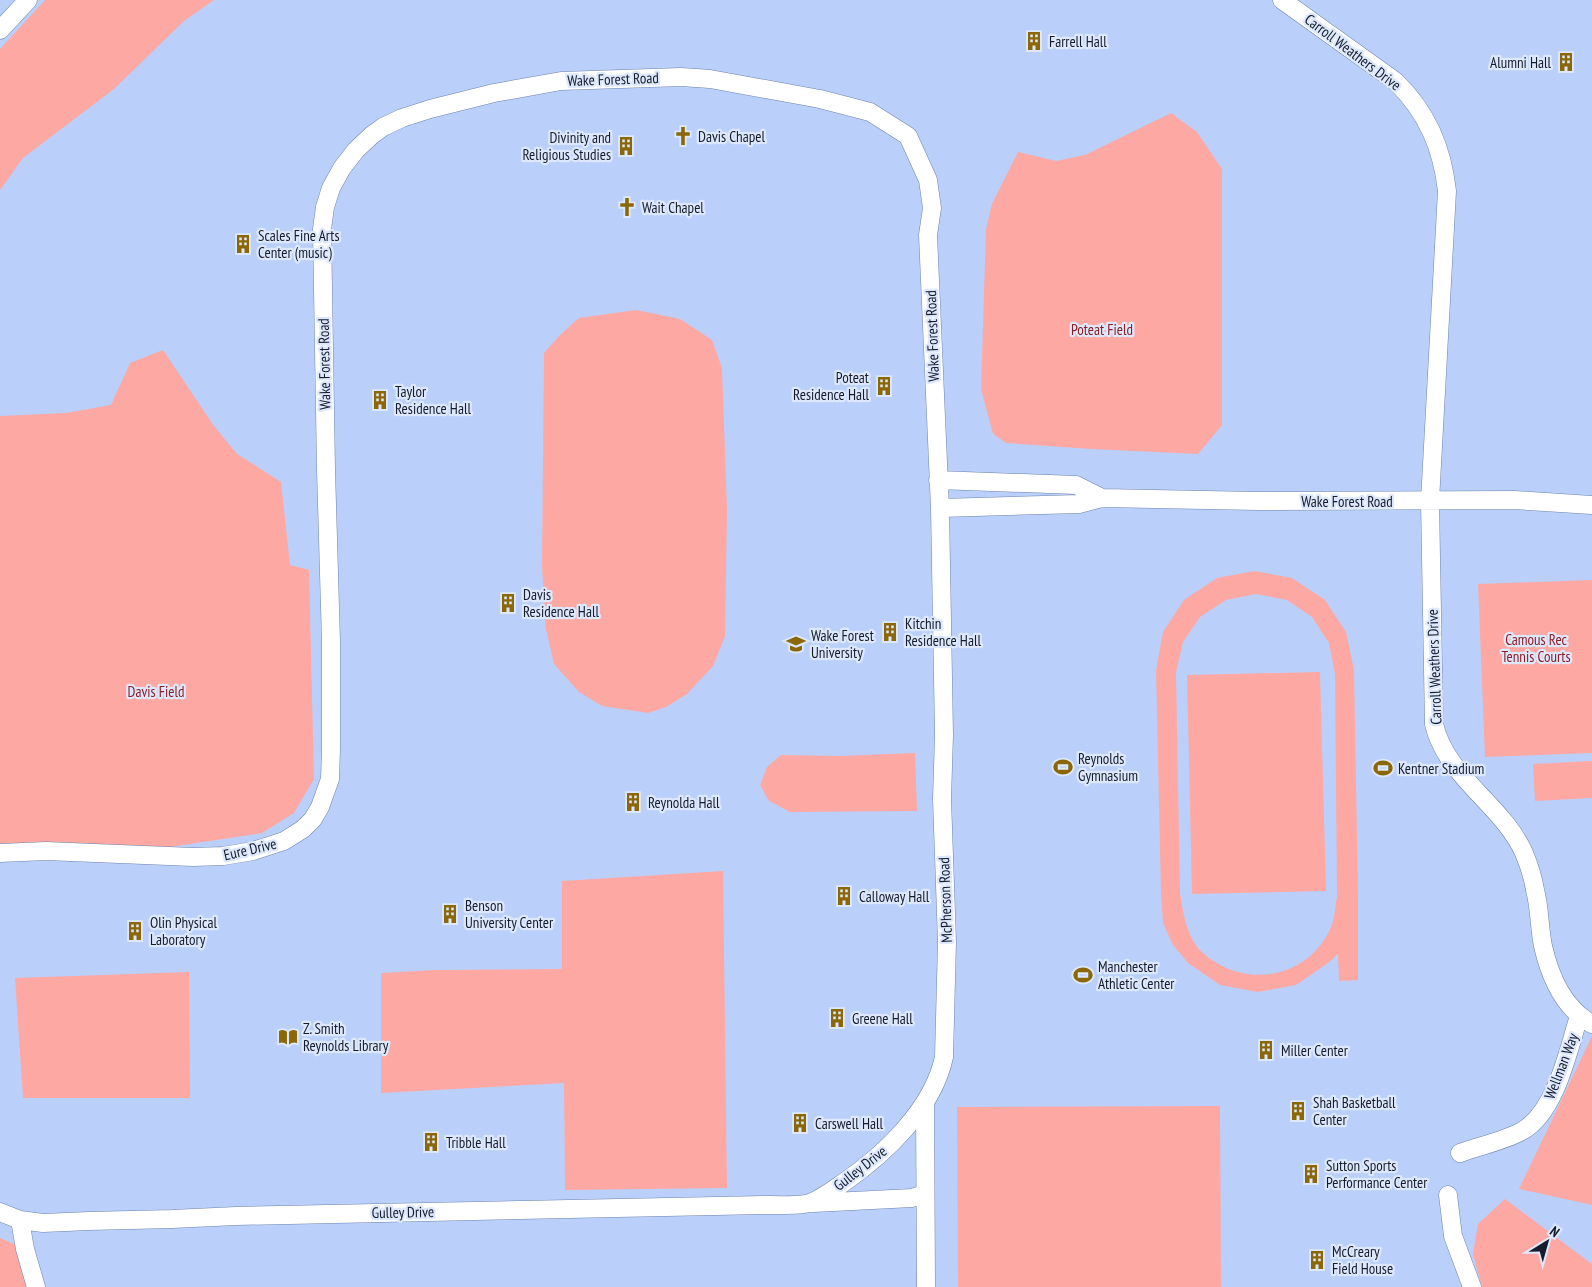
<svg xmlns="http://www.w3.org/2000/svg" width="1592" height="1287" viewBox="0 0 1592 1287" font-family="'PT Sans Narrow',sans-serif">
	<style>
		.built { fill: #bad0fb }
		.green { fill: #fea8a3; fill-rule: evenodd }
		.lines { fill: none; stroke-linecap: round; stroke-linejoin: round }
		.minor-casing { stroke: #6c83ae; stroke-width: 19 }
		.minor { stroke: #fff; stroke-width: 18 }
		.labels { text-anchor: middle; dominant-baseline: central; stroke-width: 4.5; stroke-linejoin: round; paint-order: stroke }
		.poi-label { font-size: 15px; fill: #141c2d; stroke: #dee8fc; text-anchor: start }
		.street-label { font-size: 15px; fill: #141c2d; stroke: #dee8fc }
		.park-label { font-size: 15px; fill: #8d1e25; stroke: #dee8fc }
	</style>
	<rect width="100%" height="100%" fill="#ccdbf8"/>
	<!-- built -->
	<path class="built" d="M0 0H1592V1287H0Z"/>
	<!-- green -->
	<path class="green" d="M45 0H214L184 21 114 89 23 158 0 190V49Z
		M1171 113 1197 132 1222 169V425L1198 454 1091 449 1006 443 993 434 981 389 986 229 992 204 1018 152 1056 161 1085 155Z
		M636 310 680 319 712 340 722 368 727 510 725 636 713 666 687 694 666 707 648 713 602 706 579 692 554 664 546 629 542 567 544 353 560 335 579 318Z
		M163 350 214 426 237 454 281 482 290 565 309 570 314 779 294 813 262 833 163 848 0 849V416L66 413 111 405 130 363Z
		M1254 571 1292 578 1325 600 1346 632 1354 670 1358 895V980L1339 981 1338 954 1328 963 1296 985 1258 992 1220 985 1188 963 1173 945 1163 923 1161 894 1156 670 1163 632 1184 600 1217 578ZM1256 594 1287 600 1312 617 1329 643 1335 674 1337 897C1335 906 1335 918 1331 927 1309 979 1244 990 1203 953 1187 939 1183 913 1180 893L1176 672 1183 642 1200 617 1226 600Z
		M1592 580V753L1485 757 1478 584Z
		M1320 672 1326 891 1192 894 1187 675Z
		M915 753 917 811 790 812 769 801 760 785 767 767 781 755 840 756Z
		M1592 761V798L1535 801 1533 764Z
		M723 871 727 1188 565 1190 564 1083 381 1093V973L434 970 562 969V881Z
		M189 972 190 1098H23L15 978Z
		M1592 1036V1205L1519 1189Z
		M1220 1106 1221 1287H958L957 1107Z
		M1505 1199 1592 1264V1287H1482L1473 1254 1478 1224Z
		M0 1238 25 1249 36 1287H0Z"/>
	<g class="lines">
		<!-- minor casing -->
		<g class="minor-casing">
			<path id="minor" d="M1282 0 1395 81C1427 112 1442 147 1447 191L1430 501 1434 724C1446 777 1503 805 1524 853 1529 865 1533 877 1535 890 1540 908 1539 927 1543 946 1550 977 1563 1008 1592 1024
				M0 30 28 0
				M938 480 1076 485 1102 498
				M940 508 1079 504 1102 498 1257 501 1514 500 1592 505
				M0 853 46 851 193 857 223 856 253 851 284 841 303 829 313 819 320 807 330 779 331 750V642L326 470 322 229 325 207 331 188 342 168 356 150 372 135 383 127 402 118 430 109 494 93 561 81 681 77 710 79 820 99 870 112 908 136 928 180 932 208 928 235 940 508 944 735 942 799 947 942 944 1057C933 1109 885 1154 843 1183 833 1190 821 1199 810 1203 800 1206 775 1205 764 1205L236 1216 172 1219 89 1221 43 1223 20 1220 0 1212
				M925 1103 926 1287
				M1460 1153C1479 1146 1504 1141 1522 1131 1556 1112 1568 1051 1579 1016
				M1448 1195 1453 1236 1472 1287
				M813 1203 912 1198 924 1194
				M20 1220 25 1249 36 1287"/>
		</g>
		<!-- minor -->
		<use href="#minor" class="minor"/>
	</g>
	<!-- icons -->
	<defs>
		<g id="building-bare" transform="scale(1.5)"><path d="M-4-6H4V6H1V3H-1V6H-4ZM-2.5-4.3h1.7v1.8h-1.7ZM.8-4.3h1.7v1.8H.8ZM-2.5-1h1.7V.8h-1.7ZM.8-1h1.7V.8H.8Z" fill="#8b6707" stroke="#dee8fc" stroke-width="2.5" paint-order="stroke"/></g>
		<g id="church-bare" transform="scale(1.5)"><path d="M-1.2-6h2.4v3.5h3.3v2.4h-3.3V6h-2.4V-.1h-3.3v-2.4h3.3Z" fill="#8b6707" stroke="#dee8fc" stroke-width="2.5" paint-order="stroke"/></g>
		<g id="university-bare" transform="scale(1.5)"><path d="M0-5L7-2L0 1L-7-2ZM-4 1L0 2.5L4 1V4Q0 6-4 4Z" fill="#8b6707" stroke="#dee8fc" stroke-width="2.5" paint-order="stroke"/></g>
		<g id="stadium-bare" transform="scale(1.5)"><path d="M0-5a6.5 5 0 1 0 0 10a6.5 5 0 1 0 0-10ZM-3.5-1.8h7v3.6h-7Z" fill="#8b6707" stroke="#dee8fc" stroke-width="2.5" paint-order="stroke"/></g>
		<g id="library-bare" transform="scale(1.5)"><path d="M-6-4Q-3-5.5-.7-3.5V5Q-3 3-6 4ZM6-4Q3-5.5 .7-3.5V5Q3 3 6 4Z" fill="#8b6707" stroke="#dee8fc" stroke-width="2.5" paint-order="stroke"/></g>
	</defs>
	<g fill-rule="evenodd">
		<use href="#building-bare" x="1034" y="41"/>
		<use href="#building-bare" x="1566" y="62"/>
		<use href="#church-bare" x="683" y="136"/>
		<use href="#building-bare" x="626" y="146"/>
		<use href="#church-bare" x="627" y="207"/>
		<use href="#building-bare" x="243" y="244"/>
		<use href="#building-bare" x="884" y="386"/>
		<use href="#building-bare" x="380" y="400"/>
		<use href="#building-bare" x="508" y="603"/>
		<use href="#building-bare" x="890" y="632"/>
		<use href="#university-bare" x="796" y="644"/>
		<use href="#stadium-bare" x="1063" y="767"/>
		<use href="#stadium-bare" x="1383" y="768"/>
		<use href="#building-bare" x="633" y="802"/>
		<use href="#building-bare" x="844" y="896"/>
		<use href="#building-bare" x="450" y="914"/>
		<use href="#building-bare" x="135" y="931"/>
		<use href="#stadium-bare" x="1083" y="975"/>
		<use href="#building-bare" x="837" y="1018"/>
		<use href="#library-bare" x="288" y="1037"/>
		<use href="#building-bare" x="1266" y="1050"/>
		<use href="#building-bare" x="1298" y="1111"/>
		<use href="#building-bare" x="800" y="1123"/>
		<use href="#building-bare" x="431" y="1142"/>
		<use href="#building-bare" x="1311" y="1174"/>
		<use href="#building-bare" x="1317" y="1260"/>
	</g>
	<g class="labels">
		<!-- poi labels -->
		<g class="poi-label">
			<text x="1049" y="41">Farrell Hall</text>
			<text x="1551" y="62" text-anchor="end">Alumni Hall</text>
			<text x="698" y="136">Davis Chapel</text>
			<text x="611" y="137" text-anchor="end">Divinity and<tspan x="611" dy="17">Religious Studies</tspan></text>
			<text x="642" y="207">Wait Chapel</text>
			<text x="258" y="235">Scales Fine Arts<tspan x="258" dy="17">Center (music)</tspan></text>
			<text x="869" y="377" text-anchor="end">Poteat<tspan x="869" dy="17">Residence Hall</tspan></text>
			<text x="395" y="391">Taylor<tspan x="395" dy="17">Residence Hall</tspan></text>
			<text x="523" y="594">Davis<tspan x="523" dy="17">Residence Hall</tspan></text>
			<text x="905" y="623">Kitchin<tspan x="905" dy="17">Residence Hall</tspan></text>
			<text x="811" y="635">Wake Forest<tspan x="811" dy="17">University</tspan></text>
			<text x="1078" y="758">Reynolds<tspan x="1078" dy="17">Gymnasium</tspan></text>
			<text x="1398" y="768">Kentner Stadium</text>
			<text x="648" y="802">Reynolda Hall</text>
			<text x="859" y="896">Calloway Hall</text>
			<text x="465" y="905">Benson<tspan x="465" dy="17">University Center</tspan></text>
			<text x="150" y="922">Olin Physical<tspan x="150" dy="17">Laboratory</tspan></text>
			<text x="1098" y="966">Manchester<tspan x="1098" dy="17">Athletic Center</tspan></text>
			<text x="852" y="1018">Greene Hall</text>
			<text x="303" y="1028">Z. Smith<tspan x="303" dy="17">Reynolds Library</tspan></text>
			<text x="1281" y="1050">Miller Center</text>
			<text x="1313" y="1102">Shah Basketball<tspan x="1313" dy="17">Center</tspan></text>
			<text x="815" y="1123">Carswell Hall</text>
			<text x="446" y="1142">Tribble Hall</text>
			<text x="1326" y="1165">Sutton Sports<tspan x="1326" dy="17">Performance Center</tspan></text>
			<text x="1332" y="1251">McCreary<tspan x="1332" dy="17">Field House</tspan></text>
		</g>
		<!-- street labels -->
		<g class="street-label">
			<text transform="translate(1353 52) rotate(37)">Carroll Weathers Drive</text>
			<text transform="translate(613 79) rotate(-2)">Wake Forest Road</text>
			<text transform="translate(932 336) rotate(-92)">Wake Forest Road</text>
			<text transform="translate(324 364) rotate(-91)">Wake Forest Road</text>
			<text x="1347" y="501">Wake Forest Road</text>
			<text transform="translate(1434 667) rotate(-92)">Carroll Weathers Drive</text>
			<text transform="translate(250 849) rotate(-13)">Eure Drive</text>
			<text transform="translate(945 900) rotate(-92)">McPherson Road</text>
			<text transform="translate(1561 1066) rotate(-69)">Wellman Way</text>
			<text transform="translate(860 1168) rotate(-38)">Gulley Drive</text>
			<text transform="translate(403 1212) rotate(-1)">Gulley Drive</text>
		</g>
		<!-- park labels -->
		<g class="park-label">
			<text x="1102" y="329">Poteat Field</text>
			<text x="1536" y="639">Camous Rec<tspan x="1536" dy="17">Tennis Courts</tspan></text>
			<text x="156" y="691">Davis Field</text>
		</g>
	</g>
	<!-- north arrow -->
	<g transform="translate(1547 1242) rotate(37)" stroke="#dee8fc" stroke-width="4" paint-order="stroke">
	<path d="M0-4L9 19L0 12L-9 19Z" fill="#141c2d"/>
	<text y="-8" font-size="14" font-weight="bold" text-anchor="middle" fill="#141c2d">N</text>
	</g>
</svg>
